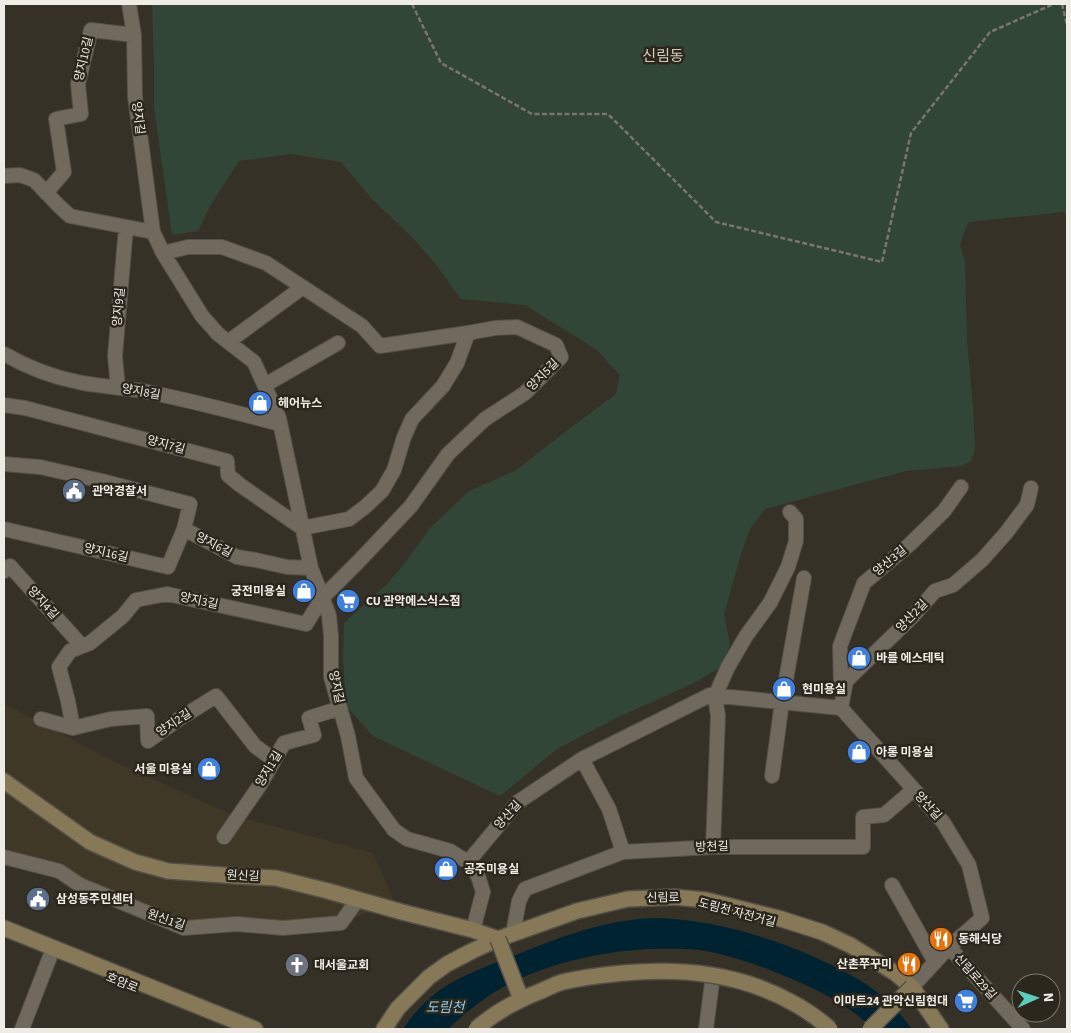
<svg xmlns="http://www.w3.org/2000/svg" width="1071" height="1033" viewBox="0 0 1071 1033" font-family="'Source Sans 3','Noto Sans KR',sans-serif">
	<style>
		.commercial { fill: #403827 }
		.green { fill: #324638 }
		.water { fill: #002332 }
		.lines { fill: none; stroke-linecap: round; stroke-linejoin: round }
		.street-casing { stroke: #545047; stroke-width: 16 }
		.secondary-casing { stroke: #545047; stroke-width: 18 }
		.path { stroke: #7a766d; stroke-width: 2.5; stroke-dasharray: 5 2.5; stroke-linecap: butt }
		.street { stroke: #6f695e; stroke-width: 14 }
		.secondary { stroke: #877957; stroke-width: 15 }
		.secondary-bridge-casing { stroke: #545047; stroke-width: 18; stroke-linecap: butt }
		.secondary-bridge { stroke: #877957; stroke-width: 15 }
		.labels { text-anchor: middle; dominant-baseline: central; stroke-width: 5; stroke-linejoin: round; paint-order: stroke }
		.street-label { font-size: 12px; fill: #efece5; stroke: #2c271d }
		.poi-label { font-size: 12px; font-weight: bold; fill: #efece5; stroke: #2c271d; text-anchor: start }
		.water-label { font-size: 14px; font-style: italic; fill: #89ccea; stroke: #2c271d }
		.quarter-label { font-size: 15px; fill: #d2ccbf; stroke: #2c271d }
	</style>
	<rect width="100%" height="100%" fill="#363127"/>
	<!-- commercial -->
	<path class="commercial" d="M4 704 113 761 232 815 373 853 395 903 350 919 184 928 4 851Z"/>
	<!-- green -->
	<path class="green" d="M152 4H1067V216L1064 212 968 222 960 245 965 261 967 341 973 406 975 450 971 461 962 466 906 471 765 509 750 529 741 554 724 614 730 645 721 667 692 684 616 718 557 749 500 796 373 736 346 706 343 657 344 623 388 583 405 563 431 527 469 491 515 471 565 432 616 394 620 375 597 350 525 305 461 299 437 266 413 238 372 199 341 162 291 154 239 161 210 206 198 231 172 235 154 107V67Z"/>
	<!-- water -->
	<path class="water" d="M653 918C708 919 761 934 812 956 836 967 860 978 881 995 893 1005 903 1017 912 1029H873C848 1004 815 988 782 975 758 965 732 956 706 951 687 948 668 949 649 949 595 952 539 965 493 993 477 1003 462 1016 448 1029H403C414 1012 429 997 446 986 467 973 490 965 513 956 558 938 603 920 653 918Z"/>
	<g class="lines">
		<!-- street casing -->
		<g class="street-casing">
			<path id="street" d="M129 4 134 35 135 96 153 232
				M4 176 20 175 34 180 59 206 70 216 153 232 163 253 202 316 218 334 254 362 279 418 311 568 329 615 331 636V677L348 736 356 778 394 830 407 839 450 851 468 862 478 876 483 892 473 930
				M46 193 64 172 56 119 81 114 78 84 91 30 134 35
				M163 253 188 247H222L266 263 362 326 380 346 468 333
				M228 342 303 287
				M4 354C27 367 52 377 78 382 100 387 122 387 143 391 189 400 235 412 280 424
				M265 385 338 343
				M118 388 115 356 126 227
				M4 405 25 408 227 461 228 475 240 485 302 528 349 519 365 507 382 491 394 470 404 437 412 419 443 386 457 363 468 333 495 328 517 327 556 345 561 357 525 393 485 419 448 454 411 506 359 561 323 597 306 624 167 594 136 600 123 616 90 643 70 651 59 667 68 701 73 728
				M4 464 40 467 102 481 190 504 184 529 237 557 256 560 287 567 311 568
				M4 529 168 567 184 529
				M4 571 10 566 82 646
				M841 690 840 646 864 583 909 545 944 511 961 487
				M841 708 846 681 912 617 935 591 953 585 982 560 1006 533 1027 505 1031 488
				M41 719 73 728 111 719 147 716 148 741 179 719 216 696 255 746 274 760
				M582 759 609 809 623 852
				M772 776 782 702 804 578
				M224 837 260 785 284 743 314 735 309 718 340 708
				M713 847 718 716 715 696 728 667 746 636 770 603 788 567 796 541V519L790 512
				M4 857 59 871 80 885 184 928 237 924 283 928 341 923 358 899
				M468 862 518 802 582 759 710 695 841 708 943 822 969 865 982 918 949 947 912 987
				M892 885 935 962
				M513 933 519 901 525 889 623 852 713 847H863V817L884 815 913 790
				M949 947 1023 1029
				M22 1029 51 954
				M706 1029 713 975"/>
		</g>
		<!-- secondary casing -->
		<g class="secondary-casing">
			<path id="secondary" d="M4 781 90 842 135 862 168 871 236 876 276 878 328 891 402 912 473 930 498 939
				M4 928 255 1029
				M384 1029 398 1008 429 977 447 964 472 951 498 939 577 911 628 899 674 897 706 900 778 918 822 932 850 945 895 973 912 987 941 1029"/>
		</g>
		<!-- path -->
		<path class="path" d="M412 4 441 63 532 114H608L716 222 882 262 911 133 990 32 1054 4
			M1062 4 1067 25"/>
		<!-- street -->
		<use href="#street" class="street"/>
		<!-- secondary -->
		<use href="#secondary" class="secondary"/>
		<!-- secondary-bridge casing -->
		<g class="secondary-bridge-casing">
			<path id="secondary-bridge" d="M498 939 521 999
				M476 1029C495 1012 518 1000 541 991 548 988 555 984 563 982 582 977 603 975 623 973 682 968 740 973 793 1003 806 1010 819 1019 830 1029
				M870 1029 912 987"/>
		</g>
		<!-- secondary-bridge -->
		<use href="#secondary-bridge" class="secondary-bridge"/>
	</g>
	<!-- icons -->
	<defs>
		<g id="shop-disc" transform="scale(1.25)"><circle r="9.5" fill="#3f7fe0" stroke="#2c271d"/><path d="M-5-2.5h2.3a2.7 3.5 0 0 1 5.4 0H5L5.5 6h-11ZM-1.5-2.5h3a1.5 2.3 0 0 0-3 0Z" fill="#fff"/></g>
		<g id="civic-disc" transform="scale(1.25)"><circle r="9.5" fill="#5c6f8a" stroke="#2c271d"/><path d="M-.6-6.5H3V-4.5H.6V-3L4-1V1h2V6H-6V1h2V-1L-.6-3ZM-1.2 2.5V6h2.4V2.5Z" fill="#fff"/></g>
		<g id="supermarket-disc" transform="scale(1.25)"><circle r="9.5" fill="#3f7fe0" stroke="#2c271d"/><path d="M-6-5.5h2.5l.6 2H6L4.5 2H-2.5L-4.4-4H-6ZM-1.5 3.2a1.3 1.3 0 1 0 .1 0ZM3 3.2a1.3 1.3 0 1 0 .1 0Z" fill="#fff"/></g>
		<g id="restaurant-disc" transform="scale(1.25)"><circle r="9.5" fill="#e8710a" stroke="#2c271d"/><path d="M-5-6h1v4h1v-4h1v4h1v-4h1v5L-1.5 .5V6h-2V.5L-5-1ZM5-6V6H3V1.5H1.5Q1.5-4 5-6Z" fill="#fff"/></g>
		<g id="church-disc" transform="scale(1.25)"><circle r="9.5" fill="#6b7280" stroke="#2c271d"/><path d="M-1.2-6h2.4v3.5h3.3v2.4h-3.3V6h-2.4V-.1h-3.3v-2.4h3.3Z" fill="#fff"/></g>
	</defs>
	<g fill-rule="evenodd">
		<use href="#shop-disc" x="260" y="403"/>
		<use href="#civic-disc" x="74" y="491"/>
		<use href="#shop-disc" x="304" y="591"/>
		<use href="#supermarket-disc" x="348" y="601"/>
		<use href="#shop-disc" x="859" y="658"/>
		<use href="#shop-disc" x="784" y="689"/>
		<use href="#shop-disc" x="859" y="752"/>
		<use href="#shop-disc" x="209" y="769"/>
		<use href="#shop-disc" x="446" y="869"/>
		<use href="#civic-disc" x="38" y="899"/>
		<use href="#restaurant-disc" x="941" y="939"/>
		<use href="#restaurant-disc" x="909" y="964"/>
		<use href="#church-disc" x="297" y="965"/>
		<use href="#supermarket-disc" x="966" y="1001"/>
	</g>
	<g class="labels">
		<!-- street labels -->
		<g class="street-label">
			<text transform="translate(84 59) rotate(-77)">양지10길</text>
			<text transform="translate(138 118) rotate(83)">양지길</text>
			<text transform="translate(119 307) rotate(-85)">양지9길</text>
			<text transform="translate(543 375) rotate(-45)">양지5길</text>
			<text transform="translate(141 392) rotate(10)">양지8길</text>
			<text transform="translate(166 445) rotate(15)">양지7길</text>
			<text transform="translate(214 545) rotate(28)">양지6길</text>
			<text transform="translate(106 553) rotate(13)">양지16길</text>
			<text transform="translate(890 561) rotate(-40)">양산3길</text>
			<text transform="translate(199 601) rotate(12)">양지3길</text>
			<text transform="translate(43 603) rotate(48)">양지4길</text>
			<text transform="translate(912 616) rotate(-46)">양산2길</text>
			<text transform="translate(336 687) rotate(78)">양지길</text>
			<text transform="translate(174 723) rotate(-34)">양지2길</text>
			<text transform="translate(269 769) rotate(-59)">양지1길</text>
			<text transform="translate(928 806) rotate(48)">양산길</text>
			<text transform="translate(508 815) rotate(-48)">양산길</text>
			<text transform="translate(712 847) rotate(-2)">방천길</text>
			<text transform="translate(243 876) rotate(3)">원신길</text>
			<text transform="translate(663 898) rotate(-1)">신림로</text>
			<text transform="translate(737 913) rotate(15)">도림천 자전거길</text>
			<text transform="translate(166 920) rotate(19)">원신1길</text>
			<text transform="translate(975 977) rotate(48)">신림로29길</text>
			<text transform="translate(122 983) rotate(22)">호암로</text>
		</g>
		<!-- poi labels -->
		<g class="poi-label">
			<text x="278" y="403">헤어뉴스</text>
			<text x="92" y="491">관악경찰서</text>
			<text x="286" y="591" text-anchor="end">궁전미용실</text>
			<text x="366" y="601">CU 관악에스식스점</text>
			<text x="876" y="658">바를 에스테틱</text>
			<text x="802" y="689">현미용실</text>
			<text x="876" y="752">아롱 미용실</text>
			<text x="192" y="769" text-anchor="end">서울 미용실</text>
			<text x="464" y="869">공주미용실</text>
			<text x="56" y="899">삼성동주민센터</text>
			<text x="958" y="939">동해식당</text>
			<text x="892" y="964" text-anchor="end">산촌쭈꾸미</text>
			<text x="314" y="965">대서울교회</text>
			<text x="948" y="1001" text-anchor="end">이마트24 관악신림현대</text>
		</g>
		<!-- water labels -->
		<g class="water-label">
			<text x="445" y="1008">도림천</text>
		</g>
		<!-- quarter labels -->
		<g class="quarter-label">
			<text x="663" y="56">신림동</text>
		</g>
	</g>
	<!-- border -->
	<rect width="1071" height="1033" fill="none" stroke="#efece5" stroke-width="10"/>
	<!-- north arrow -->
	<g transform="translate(1036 998) rotate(87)"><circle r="24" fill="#2c271d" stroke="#7a766d"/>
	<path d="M0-4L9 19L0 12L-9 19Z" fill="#5acebd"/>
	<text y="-8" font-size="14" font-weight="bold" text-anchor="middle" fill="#efece5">N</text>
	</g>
</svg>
